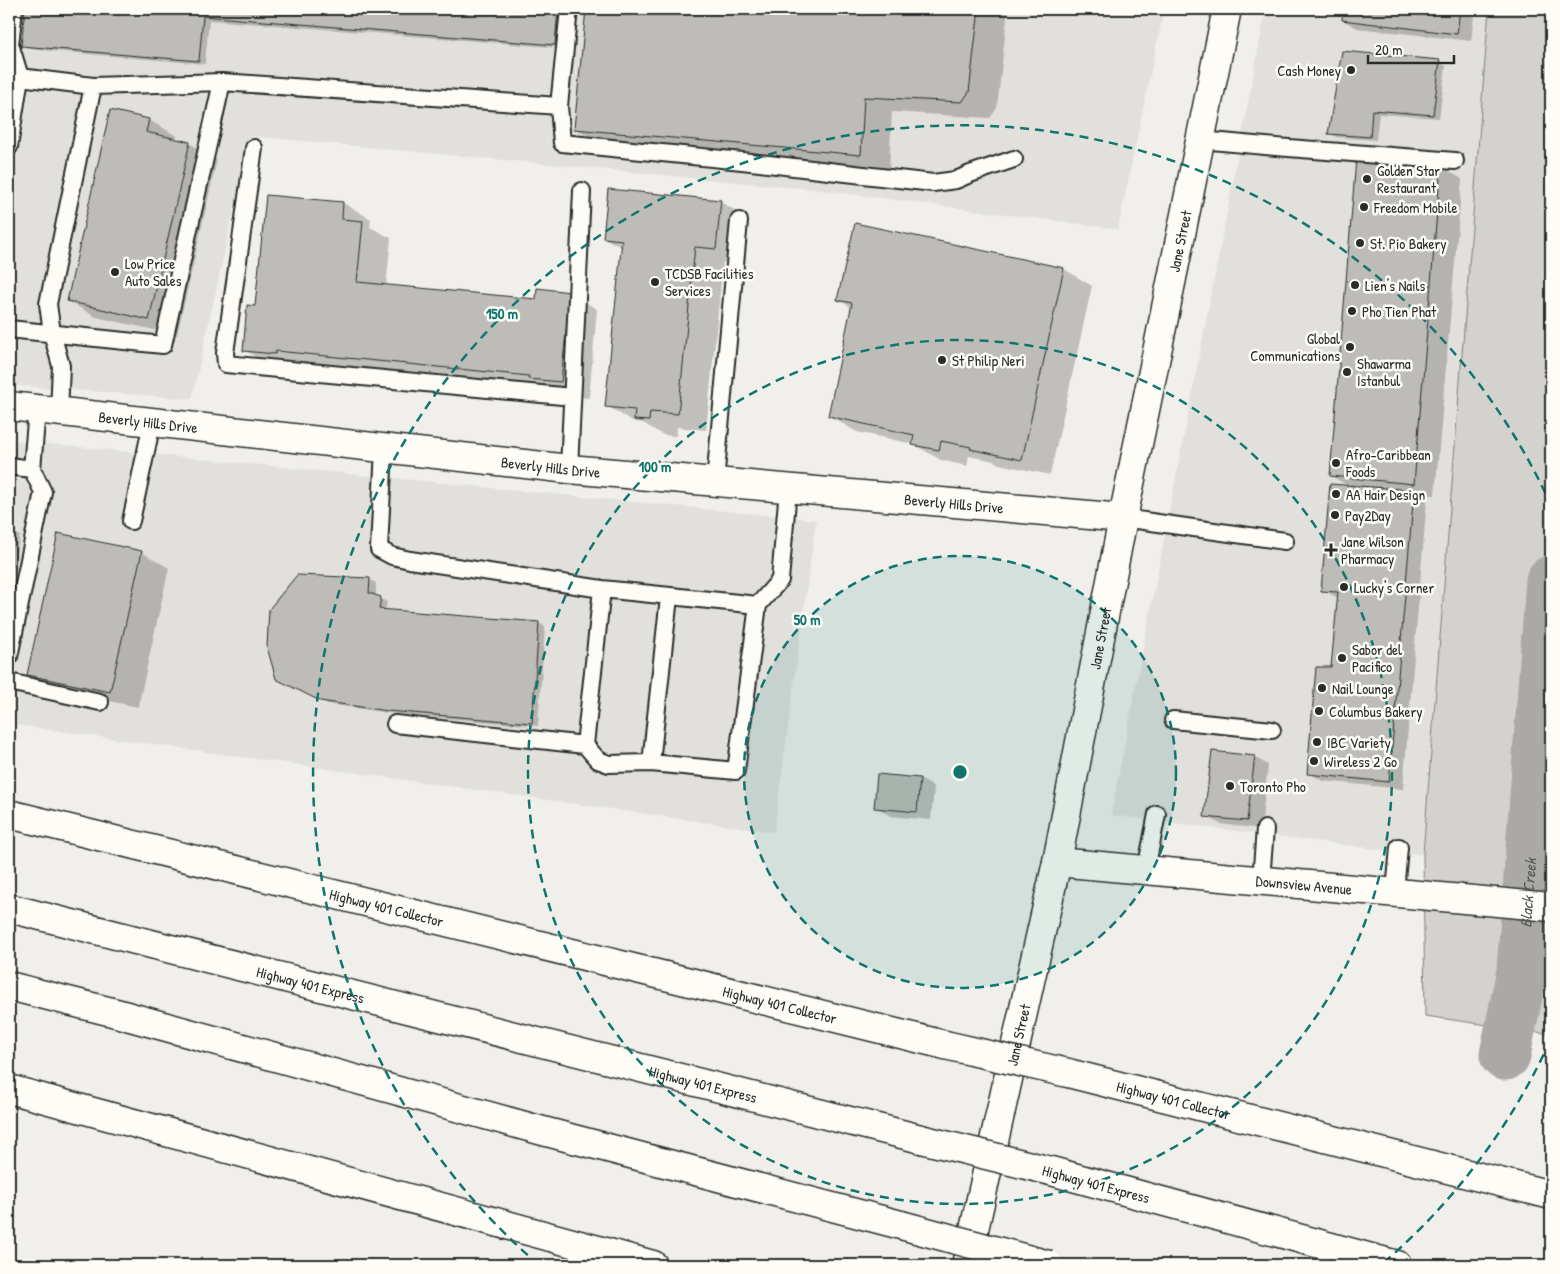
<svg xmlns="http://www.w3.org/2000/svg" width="1560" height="1274" viewBox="0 0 1560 1274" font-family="'Patrick Hand',sans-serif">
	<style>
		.built { fill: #e1e0dc }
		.green { fill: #d3d2cf; stroke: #7f7e7d }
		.shadow { fill: #0003 }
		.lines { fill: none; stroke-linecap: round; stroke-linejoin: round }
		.river { stroke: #aaa9a7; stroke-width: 51 }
		.building { fill: #bdbcb8; stroke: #2b2b2b }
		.service-casing { stroke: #2b2b2b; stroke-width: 20 }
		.minor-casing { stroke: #2b2b2b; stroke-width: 31 }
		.secondary-casing { stroke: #2b2b2b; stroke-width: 31 }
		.motorway-casing { stroke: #2b2b2b; stroke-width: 31 }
		.service { stroke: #fdfcf7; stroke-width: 16 }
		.minor { stroke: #fdfcf7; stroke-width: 28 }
		.secondary { stroke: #fdfcf7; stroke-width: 28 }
		.motorway { stroke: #fdfcf7; stroke-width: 28 }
		.motorway-bridge-casing { stroke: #2b2b2b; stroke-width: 31; stroke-linecap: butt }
		.motorway-bridge { stroke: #fdfcf7; stroke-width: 28 }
		.ring { fill: none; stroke: #0f766e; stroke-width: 2.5; stroke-dasharray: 9 6 }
		.poi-dot { fill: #2b2b2b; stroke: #fdfcf7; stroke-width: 2 }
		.labels { text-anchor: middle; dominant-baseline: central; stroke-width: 5; stroke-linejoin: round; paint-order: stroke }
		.poi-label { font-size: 15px; fill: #2b2b2b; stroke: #fdfcf7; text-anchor: start }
		.street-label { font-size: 15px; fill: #2b2b2b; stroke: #fdfcf7 }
		.water-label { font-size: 16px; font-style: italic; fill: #575756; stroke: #fdfcf7 }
		.centre { fill: #0f766e; stroke: #fdfcf7; stroke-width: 2.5 }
		.ring-label { font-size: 15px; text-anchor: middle; font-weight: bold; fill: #0f766e; stroke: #fdfcf7; stroke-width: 5; stroke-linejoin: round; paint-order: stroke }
	</style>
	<rect width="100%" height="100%" fill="#f0efeb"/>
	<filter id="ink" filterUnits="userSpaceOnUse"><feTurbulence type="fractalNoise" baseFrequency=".02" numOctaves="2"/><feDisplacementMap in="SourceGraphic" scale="10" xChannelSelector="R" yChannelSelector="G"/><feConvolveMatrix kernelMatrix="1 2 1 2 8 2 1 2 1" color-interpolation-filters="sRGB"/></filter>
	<g filter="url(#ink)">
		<!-- built -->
		<path class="built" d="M9 9H1164L1118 229 821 190 250 136 192 399 9 385Z
			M1266 9H1489L1423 855 1111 815Z
			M9 440 816 520 774 832 9 724Z"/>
		<!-- green -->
		<path class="green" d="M1489 9H1551V1034L1425 1016 1423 855Z"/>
		<!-- shadow -->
		<path class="shadow" d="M26 9H565L562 48 209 20 205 64 29 49 23 45Z
			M588 9H1008L997 108 990 118 892 112 889 170 603 144 575 128Z
			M1344 9H1475L1471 41 1357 28 1343 20Z
			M1439 62 1446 66 1439 118 1379 114 1376 140 1336 137 1330 133Z
			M111 112 149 120 177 136 176 140 189 143 217 160 177 335 96 317 68 301Z
			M1440 166 1462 179 1435 495 1418 494 1427 499 1403 789 1323 781 1309 773 1332 669 1338 598 1323 590 1349 486 1331 476Z
			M267 196 343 203 371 219 370 227 391 238 386 286 537 301 569 293 597 309 589 398 272 366 244 350 256 308Z
			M721 202 748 218 744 264 723 262 706 430 677 427 676 436 663 435 643 423 634 422 607 406 623 248 604 238Z
			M855 224 1064 269 1092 286 1050 475 999 464 994 461 969 456 967 466 941 460 913 444 857 432 829 416 852 308 839 300Z
			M9 529 20 536 9 587Z
			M141 552 169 568 138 707 56 690 29 674Z
			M370 580 376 583V597L387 602 385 611 539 623 545 627 538 726 395 714 328 704 284 682Z
			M1254 757 1268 765 1261 829 1220 824 1206 816Z
			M920 779 934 787 931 820 890 816 876 807Z"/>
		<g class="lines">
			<!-- river -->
			<path class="river" id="s1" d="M1505 1055 1522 971 1551 581"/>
		</g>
		<!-- building -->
		<path class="building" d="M25 9H558L555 45 203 16 199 61 21 46Z
			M586 9H979L969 92 962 102 864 97 861 155 574 129Z
			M1343 9H1460L1457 34 1342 20Z
			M1342 51 1440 60 1433 115 1372 110 1370 137 1328 134Z
			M110 110 149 119 146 132 190 142 149 320 67 301Z
			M1356 159 1441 165 1414 484 1330 476Z
			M608 189 721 200 716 249 695 247 678 414 650 412 649 421 634 420 635 410 605 407 622 240 603 238Z
			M266 195 343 202 342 219 363 221 357 282 536 299 537 288 570 292 561 382 528 379 529 376 276 351 275 354 243 351 247 305 255 306Z
			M855 223 1064 268 1022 460 970 449 971 447 941 441 939 450 912 445 914 435 828 416 852 303 837 300Z
			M1330 484 1414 490 1389 782 1307 774 1316 667H1331L1338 592 1321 591Z
			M58 533 142 551 110 692 27 675Z
			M297 575 370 578 369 593 381 597 379 609 539 622 532 723 388 711 320 701 276 679 267 647 269 609Z
			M1212 751 1255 756 1247 821 1204 817Z
			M877 774 920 778 917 812 874 808Z"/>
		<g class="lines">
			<!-- service casing -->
			<g class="service-casing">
				<path id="service" d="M14 9 10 44 20 77
					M559 106 569 9
					M1201 140 1276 147 1455 161
					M9 147 20 77 93 86
					M254 148 225 353 226 364 572 397
					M9 329 163 345 222 82
					M59 413 61 366 52 333 48 304 93 86 222 82 559 106 562 143 742 161 933 183 956 180 970 174 1014 159
					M384 449 379 549 392 556 410 560 602 589 585 745 395 724
					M9 466 32 469
					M569 469 582 191
					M715 482 739 221
					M1123 518 1285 541
					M131 521 152 423
					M758 605 780 580 788 489
					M9 657 43 492 32 469 37 409
					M9 682 100 702
					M1173 720 1272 730
					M585 745 598 760 609 764 651 763 736 771 758 605 602 589
					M651 763 669 597
					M1146 870 1157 814
					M1261 880 1265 829
					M1395 892 1399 847"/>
			</g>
			<!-- minor casing -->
			<g class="minor-casing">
				<g id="minor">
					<path id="s2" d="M9 406 569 469 1123 518"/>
					<path id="s3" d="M1057 862 1551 907"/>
				</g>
			</g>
			<!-- secondary casing -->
			<g class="secondary-casing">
				<g id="secondary">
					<path id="s4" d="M966 1265 1057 862 1123 518 1227 9"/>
				</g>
			</g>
			<!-- motorway casing -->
			<g class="motorway-casing">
				<g id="motorway">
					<path id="s5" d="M9 814 945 1045"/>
					<path id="s6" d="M9 908 921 1139"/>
					<path d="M9 986 116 1013 543 1131 901 1225"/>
					<path id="s7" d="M1068 1073 1551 1195"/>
					<path d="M9 1089 653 1265"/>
					<path d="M1051 1171 1397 1265"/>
				</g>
			</g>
			<!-- service -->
			<use href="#service" class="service"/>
			<!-- minor -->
			<use href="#minor" class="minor"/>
			<!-- secondary -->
			<use href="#secondary" class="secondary"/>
			<!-- motorway -->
			<use href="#motorway" class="motorway"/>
			<!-- motorway-bridge casing -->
			<g class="motorway-bridge-casing">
				<path id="motorway-bridge" d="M945 1045 1068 1073
					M921 1139 1051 1171
					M901 1225 1049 1265"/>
			</g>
			<!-- motorway-bridge -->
			<use href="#motorway-bridge" class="motorway-bridge"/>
		</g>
	</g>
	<!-- distance rings -->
	<circle cx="960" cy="772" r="216" fill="#0f766e" fill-opacity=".12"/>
	<g class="ring">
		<circle cx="960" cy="772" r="216"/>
		<circle cx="960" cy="772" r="432"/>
		<path d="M1550 1041A648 648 0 0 1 1381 1265M539 1265A648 648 0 1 1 1550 503"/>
	</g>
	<!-- markers -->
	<g class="poi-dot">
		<circle cx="1351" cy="70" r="5"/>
		<circle cx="1367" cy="179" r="5"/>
		<circle cx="1364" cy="207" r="5"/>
		<circle cx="1360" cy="243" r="5"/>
		<circle cx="115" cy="272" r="5"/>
		<circle cx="655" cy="282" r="5"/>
		<circle cx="1355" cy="285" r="5"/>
		<circle cx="1352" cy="311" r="5"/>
		<circle cx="1350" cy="347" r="5"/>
		<circle cx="942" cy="360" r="5"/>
		<circle cx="1347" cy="372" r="5"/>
		<circle cx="1336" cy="463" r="5"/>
		<circle cx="1336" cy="494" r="5"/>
		<circle cx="1335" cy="515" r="5"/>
		<path d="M1328.5 542.5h5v5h5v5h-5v5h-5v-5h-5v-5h5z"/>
		<circle cx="1344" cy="587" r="5"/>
		<circle cx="1342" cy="658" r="5"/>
		<circle cx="1322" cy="688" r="5"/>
		<circle cx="1319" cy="711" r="5"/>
		<circle cx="1317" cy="742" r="5"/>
		<circle cx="1314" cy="761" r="5"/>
		<circle cx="1230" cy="786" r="5"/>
	</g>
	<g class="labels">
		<!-- poi labels -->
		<g class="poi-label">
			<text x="1341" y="70" text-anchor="end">Cash Money</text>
			<text x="1377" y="170">Golden Star<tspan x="1377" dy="17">Restaurant</tspan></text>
			<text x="1374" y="207">Freedom Mobile</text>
			<text x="1370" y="243">St. Pio Bakery</text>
			<text x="125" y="263">Low Price<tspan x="125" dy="17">Auto Sales</tspan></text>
			<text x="665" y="273">TCDSB Facilities<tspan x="665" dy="17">Services</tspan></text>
			<text x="1365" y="285">Lien's Nails</text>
			<text x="1362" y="311">Pho Tien Phat</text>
			<text x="1340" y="338" text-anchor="end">Global<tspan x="1340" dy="17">Communications</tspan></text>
			<text x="952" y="360">St Philip Neri</text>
			<text x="1357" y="363">Shawarma<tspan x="1357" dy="17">Istanbul</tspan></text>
			<text x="1346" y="454">Afro-Caribbean<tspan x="1346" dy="17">Foods</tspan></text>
			<text x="1346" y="494">AA Hair Design</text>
			<text x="1345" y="515">Pay2Day</text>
			<text x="1341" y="541">Jane Wilson<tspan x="1341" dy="17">Pharmacy</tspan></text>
			<text x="1354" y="587">Lucky's Corner</text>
			<text x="1352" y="649">Sabor del<tspan x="1352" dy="17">Pacifico</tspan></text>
			<text x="1332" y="688">Nail Lounge</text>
			<text x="1329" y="711">Columbus Bakery</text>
			<text x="1327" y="742">IBC Variety</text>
			<text x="1324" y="761">Wireless 2 Go</text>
			<text x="1240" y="786">Toronto Pho</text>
		</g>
		<!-- street labels -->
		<g class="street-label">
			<text stroke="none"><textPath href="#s4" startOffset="1046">Jane Street</textPath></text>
			<text stroke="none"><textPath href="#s2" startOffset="140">Beverly Hills Drive</textPath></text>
			<text stroke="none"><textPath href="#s2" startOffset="545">Beverly Hills Drive</textPath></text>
			<text stroke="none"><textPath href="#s2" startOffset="950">Beverly Hills Drive</textPath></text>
			<text stroke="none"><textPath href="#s4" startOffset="641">Jane Street</textPath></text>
			<text stroke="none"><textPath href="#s3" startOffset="248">Downsview Avenue</textPath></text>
			<text stroke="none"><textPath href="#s5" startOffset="389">Highway 401 Collector</textPath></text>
			<text stroke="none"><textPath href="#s6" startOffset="311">Highway 401 Express</textPath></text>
			<text stroke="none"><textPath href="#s5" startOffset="794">Highway 401 Collector</textPath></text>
			<text stroke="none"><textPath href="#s4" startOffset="236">Jane Street</textPath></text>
			<text stroke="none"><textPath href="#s6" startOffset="716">Highway 401 Express</textPath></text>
			<text stroke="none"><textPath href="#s7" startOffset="109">Highway 401 Collector</textPath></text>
			<text transform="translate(1096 1184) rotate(15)">Highway 401 Express</text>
		</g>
		<!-- water labels -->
		<g class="water-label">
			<text stroke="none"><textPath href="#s1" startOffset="164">Black Creek</textPath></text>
		</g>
	</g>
	<circle cx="960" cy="772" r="8" class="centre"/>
	<g class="ring-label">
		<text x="502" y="319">150 m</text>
		<text x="655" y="472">100 m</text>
		<text x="807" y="625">50 m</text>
	</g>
	<!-- margin -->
	<rect width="1560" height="1274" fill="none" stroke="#fdfcf7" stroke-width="30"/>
	<rect x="15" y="15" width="1530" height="1244" fill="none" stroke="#2b2b2b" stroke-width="2" filter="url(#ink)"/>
	<!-- scale -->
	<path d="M1368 55v8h86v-8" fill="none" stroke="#2b2b2b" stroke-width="2.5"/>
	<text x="1375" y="55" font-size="15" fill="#2b2b2b" stroke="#fdfcf7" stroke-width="4" paint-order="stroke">20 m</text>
</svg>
